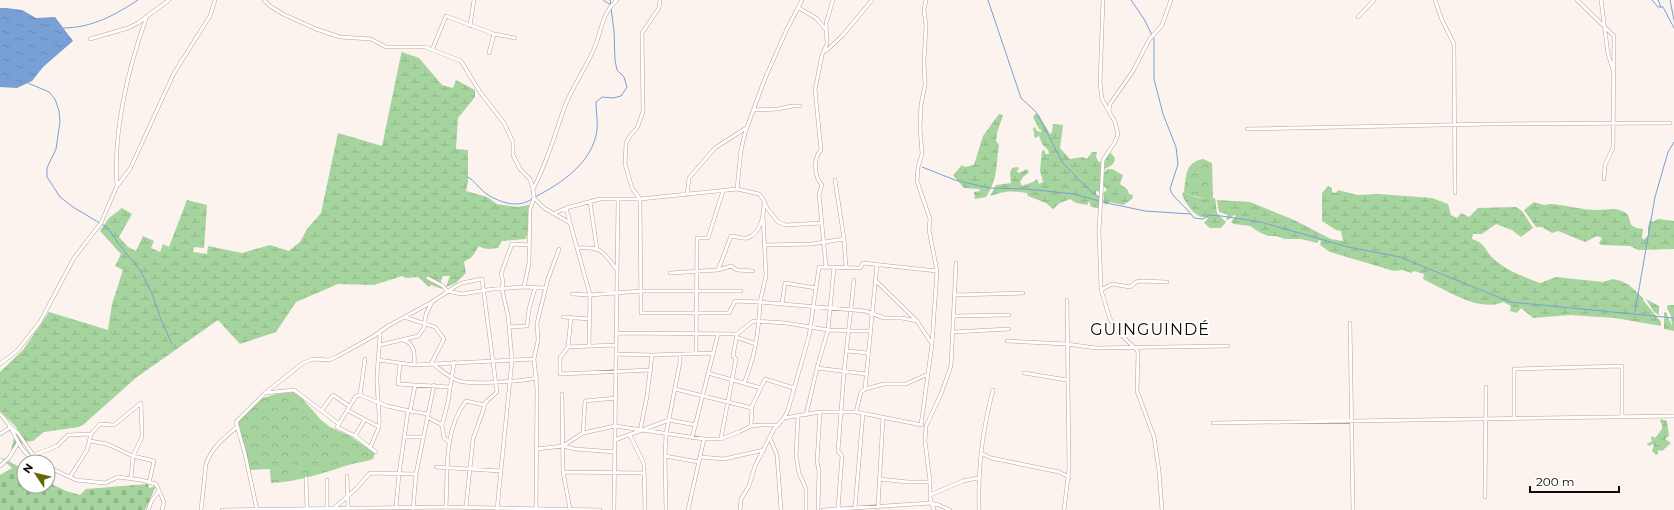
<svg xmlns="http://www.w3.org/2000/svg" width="1674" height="510" viewBox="0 0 1674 510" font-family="Montserrat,sans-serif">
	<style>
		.forest { fill: url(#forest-crowns) }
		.wetland { fill: url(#wetland-marsh) }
		.cemetery { fill: url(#cemetery-stones) }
		.water { fill: url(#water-ripples) }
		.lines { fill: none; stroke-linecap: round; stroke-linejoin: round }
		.stream { stroke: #78a0d7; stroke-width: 1 }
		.street-casing { stroke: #b8a296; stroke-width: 4 }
		.street { stroke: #fff; stroke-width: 3 }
		.labels { text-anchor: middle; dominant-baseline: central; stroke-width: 4; stroke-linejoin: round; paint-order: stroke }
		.quarter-label { font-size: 16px; letter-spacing: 1px; fill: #110a06; stroke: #fff }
	</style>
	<defs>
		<pattern id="forest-crowns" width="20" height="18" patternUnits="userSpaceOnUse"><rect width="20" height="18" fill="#a6d49e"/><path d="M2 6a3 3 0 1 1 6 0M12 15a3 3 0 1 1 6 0" fill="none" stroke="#8eb587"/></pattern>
		<pattern id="wetland-marsh" width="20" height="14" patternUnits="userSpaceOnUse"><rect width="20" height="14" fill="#a6d49e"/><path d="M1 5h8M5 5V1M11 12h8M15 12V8" fill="none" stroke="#8eb587"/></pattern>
		<pattern id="cemetery-stones" width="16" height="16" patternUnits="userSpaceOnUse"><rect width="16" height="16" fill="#a6d49e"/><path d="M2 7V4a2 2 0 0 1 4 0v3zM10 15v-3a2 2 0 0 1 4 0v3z" fill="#8eb587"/></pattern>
		<pattern id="water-ripples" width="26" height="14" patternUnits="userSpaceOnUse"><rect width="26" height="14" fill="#78a0d7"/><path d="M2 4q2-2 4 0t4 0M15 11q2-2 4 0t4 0" fill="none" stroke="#6788b7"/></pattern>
	</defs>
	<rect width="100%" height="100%" fill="#fdf3ee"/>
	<!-- forest -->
	<path class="forest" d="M1203 159 1212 163 1213 198 1210 200 1190 195 1184 192C1186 177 1185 162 1203 159Z
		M294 392 300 396 321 420 330 427 350 436 375 453 373 459C366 462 359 462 352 464 326 472 298 482 271 483L270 469 249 470 238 421 263 398 276 394Z"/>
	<!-- wetland -->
	<path class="wetland" d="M402 50V52L419 58 442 85 453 88 456 80 475 90V97L458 118 456 149 468 150V182L466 191 487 197 497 204 517 207 529 205 530 221 526 239 502 241 498 248C491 249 485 250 479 246L472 257 464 262 466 273 456 283 446 287 450 276H443L441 281 442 289 431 285 429 287 418 277 406 278 402 276 374 285 338 284 296 302 276 332 240 344 218 320 137 377 84 424 79 427 44 432 33 441 23 442 18 448 11 449 17 428 0 411V372L23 350 49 312 108 330 112 304 123 270 115 266 121 254 100 231 109 218 122 208 132 214 119 237 128 247 136 251 143 236 154 241 151 248 160 252 163 244 169 247 187 200 207 205 204 248 194 247 193 252 207 254 208 246 242 253 270 245 289 251 300 242 307 229 321 213 338 133 382 146Z
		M999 114 1003 115 997 133 996 141 999 145C996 165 998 179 986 197L975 199 974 192 980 191 979 189 964 188 953 175 962 165 965 167 974 165 983 136Z
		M1035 114 1039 115 1050 134 1052 132 1053 124 1063 125 1060 148 1070 159 1083 157 1087 159 1092 152H1097L1096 157 1099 162H1101L1100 192 1096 191V196H1100L1099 208 1091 207 1089 201 1087 205 1076 203 1070 199 1060 203 1053 209 1046 203 1028 196 1027 193C1021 192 1013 191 1006 192 1001 192 995 195 990 196L996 185 1011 183 1010 173 1012 168 1017 167 1019 168 1017 171 1019 173 1027 169 1029 172 1023 177 1020 182 1022 186 1033 182 1037 179 1039 184 1043 182 1040 171 1042 151 1044 150 1046 154H1049L1048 150 1042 144 1039 136 1035 138 1033 128 1035 127 1037 131 1041 132 1042 131 1039 129 1033 117Z
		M1111 153 1115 158C1114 166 1110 166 1104 169L1106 157Z
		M1107 169H1112L1123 175 1120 184 1127 189 1129 194 1133 195 1132 199 1123 205 1110 202 1105 205 1103 193 1107 190 1103 185 1104 173Z
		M1328 186 1332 188V192L1336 193 1338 190 1357 195 1379 194 1432 198 1448 204 1451 215 1457 218 1461 213 1469 217 1478 208 1516 207 1522 211 1533 228 1521 237 1512 230 1496 224 1482 234H1473L1472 239C1486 243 1485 252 1495 260 1507 271 1525 277 1540 283L1556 277 1603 282 1613 279 1621 281 1629 285 1643 298V300L1661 322V326L1615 318 1570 315 1533 318 1521 308 1517 313 1510 311 1511 306 1503 302C1480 313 1444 289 1423 279L1424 274 1414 271 1411 273 1403 270 1394 271 1330 252 1320 245 1321 241 1319 240 1317 243 1301 239H1285L1276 236H1268L1259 232 1250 226 1234 224 1231 222 1236 216 1234 215 1228 220 1226 219 1228 215 1219 212 1217 200 1250 202 1294 220 1331 239 1343 241 1341 231 1336 230 1322 221V193Z
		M1184 192C1194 198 1205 200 1215 198L1217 213 1226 222 1221 228H1210L1204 223 1208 218C1206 217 1204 217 1202 217 1194 216 1183 200 1182 193Z
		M1534 202 1544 205 1550 204C1566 205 1582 210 1597 210 1605 210 1615 207 1622 211 1636 216 1622 227 1643 229L1642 238 1644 240 1648 235V227L1650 220 1653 222 1658 219 1674 221V249L1638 250 1630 246 1601 245 1599 243 1602 238 1597 236 1585 242 1558 231 1552 233 1542 227H1536L1524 210Z
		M1646 299 1659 306V315L1654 312Z
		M1668 305H1674V331L1664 329V313L1666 312 1672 326 1671 316 1667 308Z
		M1661 419 1667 421 1669 436 1665 439 1671 443 1662 451 1658 450V454L1656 455 1652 451 1654 445 1652 444 1650 446 1647 445V444L1652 441 1651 438 1652 436 1655 438 1662 429V424L1660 422Z"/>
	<!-- cemetery -->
	<path class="cemetery" d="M0 457 24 469V486H48V482L66 491 80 495 86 489 148 484 149 488 156 486 145 510H0V475L12 468Z"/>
	<!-- water -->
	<path class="water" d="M0 8H6L22 10 36 18 55 17 73 41 43 67 32 81 17 88 0 87Z"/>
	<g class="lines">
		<!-- stream -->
		<path class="stream" d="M603 0 611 5
			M610 0 611 5
			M988 0 1021 98 1036 112 1063 163 1086 187 1099 197
			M1131 0 1144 19 1154 39V79L1163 114 1176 147 1178 164 1170 189C1172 197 1184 205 1190 213
			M1652 0 1658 7H1663L1674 28
			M1658 0 1661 7
			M1670 0 1674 20
			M63 28C92 28 115 15 138 0
			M28 83 49 92 55 99 59 111 60 122 56 149 47 168V177L60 197 73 207 108 228 118 243 140 270 151 291 162 322 172 344
			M922 167 955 180 989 188 1026 189 1074 194 1099 201
			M468 177C475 181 478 187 484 192 497 202 519 210 533 198
			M535 197C562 183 593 162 597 130 598 122 596 111 596 102L602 97 613 98 621 96 627 87 624 77 617 70 615 60 614 31 611 8
			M1102 199 1107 203
			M1102 202 1145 211 1191 214 1194 218 1203 219 1209 215 1221 216 1261 222 1348 247 1400 257 1510 302 1674 318
			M1635 312 1655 197 1668 152 1674 142"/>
		<!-- street casing -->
		<g class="street-casing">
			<path id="street" d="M264 0 270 6 283 14 316 29 340 37 371 39 386 47H425L461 61 480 92 504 123 513 142V155L520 169 530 179 533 189 534 198 530 209 529 263 524 287
				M1103 0 1100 83 1102 99 1115 122 1118 134 1115 142 1103 160 1099 231 1101 290 1110 319 1118 332 1137 350 1138 353 1137 391 1154 437 1159 471 1162 510
				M1435 0 1442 20 1454 44 1455 193
				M1577 0 1614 36 1613 148 1605 165 1604 179
				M1601 0 1608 54 1613 70
				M799 8 816 18 826 30
				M1358 17 1374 0
				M470 26 474 0
				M90 39 128 28 138 23 169 0
				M432 50 446 16 494 34 515 38
				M826 51 843 35 872 0
				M489 53 494 34
				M753 110 778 109 792 106H800
				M1109 111 1110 104 1133 71 1149 40 1162 25 1171 0
				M1247 129 1490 124 1670 123
				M835 180 844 239 846 267
				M117 186C113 131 128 68 147 16
				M533 189C547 163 555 134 565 106 573 86 585 69 594 49 602 31 601 14 617 0
				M737 189 741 150 745 133 764 81 786 31 802 0
				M687 195 689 178 715 148 746 128
				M534 198 544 208 570 223
				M640 199 632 188 625 164 626 143 630 136 637 128 643 112 642 33 659 8 660 0
				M590 202 597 249
				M566 208 590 295 589 345
				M553 214 566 208 600 199H640
				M763 215 766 276 760 302 735 301 729 313H641L640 199 737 189 759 194 763 199 767 208 778 222 786 225 821 223
				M765 245 812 244 844 239
				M577 248C601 246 603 251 617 270
				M826 267 819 194 822 185C814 177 813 158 821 150L815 90 822 55 827 44 826 23 833 0
				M718 270 731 236C735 236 742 239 747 238 761 234 764 215 764 202
				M670 273 718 270 731 266 737 270 753 271
				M428 278 443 286 447 291 462 294 493 289 524 287 546 288
				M875 280 917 321 932 344
				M1101 290 1112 284 1130 287 1136 282 1141 281 1167 282
				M572 294 590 295 641 291H741
				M955 295 1023 293
				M782 304 785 283 816 288
				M954 316 1009 315
				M404 317 435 327 444 339 431 364
				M563 317 590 319
				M1350 323 1353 510
				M509 327 527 326 529 309 535 288
				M953 332 1009 329
				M616 333 737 334 753 321 786 323 828 330 870 331
				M736 337 756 344
				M403 340C415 343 415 355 414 365
				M1007 341 1067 344 1096 348 1228 346
				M380 345 418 336 424 328 426 314 432 302
				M616 345 568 347 560 358V374L651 370
				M568 347 571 317
				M847 351 868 353
				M616 354 652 355 713 353
				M696 354 697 238H708L723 191
				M378 360 400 363 398 384 450 387
				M400 363 414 365 433 364C441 370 449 378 459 381 472 385 523 381 537 378
				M0 364 17 351 40 322 74 258 101 223 117 186 130 169 174 73 210 16 215 0
				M433 364 534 359
				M817 368 866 374
				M708 373 761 388
				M1024 373 1067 380
				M744 383C755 358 759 330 760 302L865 311 884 318H902L917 321
				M415 386 410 411 428 414
				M675 389 752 408
				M865 389 877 264
				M265 393 294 390 339 424
				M562 394 563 472 570 509
				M360 395 365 359
				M322 410 333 395 349 406
				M347 410 379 427 370 448
				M856 412 861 392 865 389 884 384H906L928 374
				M0 414C17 429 15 451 38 462
				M806 415 818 364 828 330 834 267
				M427 417 442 425
				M798 417 796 456 799 473 806 489V510
				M784 418 820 412H856L922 425
				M1514 419V369L1622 366V417
				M1213 423 1674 416
				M921 425 932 344 937 271 929 230 930 219 917 181 918 167 922 154 920 127 921 105 925 85 924 61 926 26 924 10 926 0
				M751 426 752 406 765 379 794 388
				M379 427C380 411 377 396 377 379 377 363 380 348 380 332
				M640 431 647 396 652 355
				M583 433 585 401 616 398
				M0 434 11 427 18 433 33 455
				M630 435 644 464 645 510
				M355 436 365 419
				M405 437H422
				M692 438 718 334
				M721 438 736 359 733 356 737 334
				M770 438 777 455 781 510
				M615 440 669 420 696 425
				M90 441 107 444 133 456 154 461 149 483
				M449 442 444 438 442 425 448 402 454 362
				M563 446 575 449 615 452
				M536 449 563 446 583 433 615 426 704 439H721L739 432 751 426 760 425H779
				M376 452 355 436 337 427 356 396 360 395 387 406 410 411
				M981 453 991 458 1059 472 1069 477
				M665 456 699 462
				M29 457 57 446 68 435 91 434
				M700 457 724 459 764 450
				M0 466 9 458 18 443
				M48 467 76 480 105 483 118 477 141 480 156 484 164 502 162 510
				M436 467 501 471
				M563 472 644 473
				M347 476 348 508
				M70 477 87 450 91 434 100 424 114 425 141 403
				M131 478 133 456 142 437 141 403
				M306 478 307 509
				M879 479 908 482H930
				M327 480V508
				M930 495 963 481 978 478
				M1485 497 1486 387
				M396 507 399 474 408 411
				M446 507C448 471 443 431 466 401L484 405V408L473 439 466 507
				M878 507 883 417
				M334 508 356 489 370 473 416 474
				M855 508 863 413
				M536 509 537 389 534 359 538 340 537 323 548 279 559 249
				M838 509 842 456 838 451 844 372 854 280
				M148 510 152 500 159 491
				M201 510 206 464C212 447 224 438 237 427
				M222 510 446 507 600 510
				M257 510 245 454 236 422 265 393 303 363 313 359 329 360 336 357 374 336 388 326 432 302 456 286 462 283 482 279 497 392 487 401 484 405
				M413 510 416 474 434 385
				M497 510 512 360 508 316 502 289 503 281 501 274 512 244 529 245
				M614 510 618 200
				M666 510 665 456 666 434 680 362V355
				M688 510 704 439
				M740 510 741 499 749 486 755 466 774 429 784 418 788 410 809 336 819 267 860 268 863 263 937 271
				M818 510 819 471 817 461 820 412
				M823 510 931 503 939 505 950 510
				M934 510 930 498V481L925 441 926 426 941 394 951 366 956 263
				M979 510C978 467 982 432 993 390
				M1064 510 1069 469 1067 300"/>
		</g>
		<!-- street -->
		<use href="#street" class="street"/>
	</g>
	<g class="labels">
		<!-- quarter labels -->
		<g class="quarter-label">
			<text x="1150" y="329">GUINGUINDÉ</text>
		</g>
	</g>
	<!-- north arrow -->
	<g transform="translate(36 474) rotate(305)"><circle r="19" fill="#ffffff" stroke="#a09d9b"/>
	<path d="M0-3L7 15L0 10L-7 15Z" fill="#626705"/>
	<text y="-6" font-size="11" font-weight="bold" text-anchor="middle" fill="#110a06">N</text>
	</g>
	<!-- scale -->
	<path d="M1530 486v6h89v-6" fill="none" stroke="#110a06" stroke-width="2"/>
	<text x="1536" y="486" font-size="12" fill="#110a06" stroke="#ffffff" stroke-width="3" paint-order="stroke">200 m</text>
</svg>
